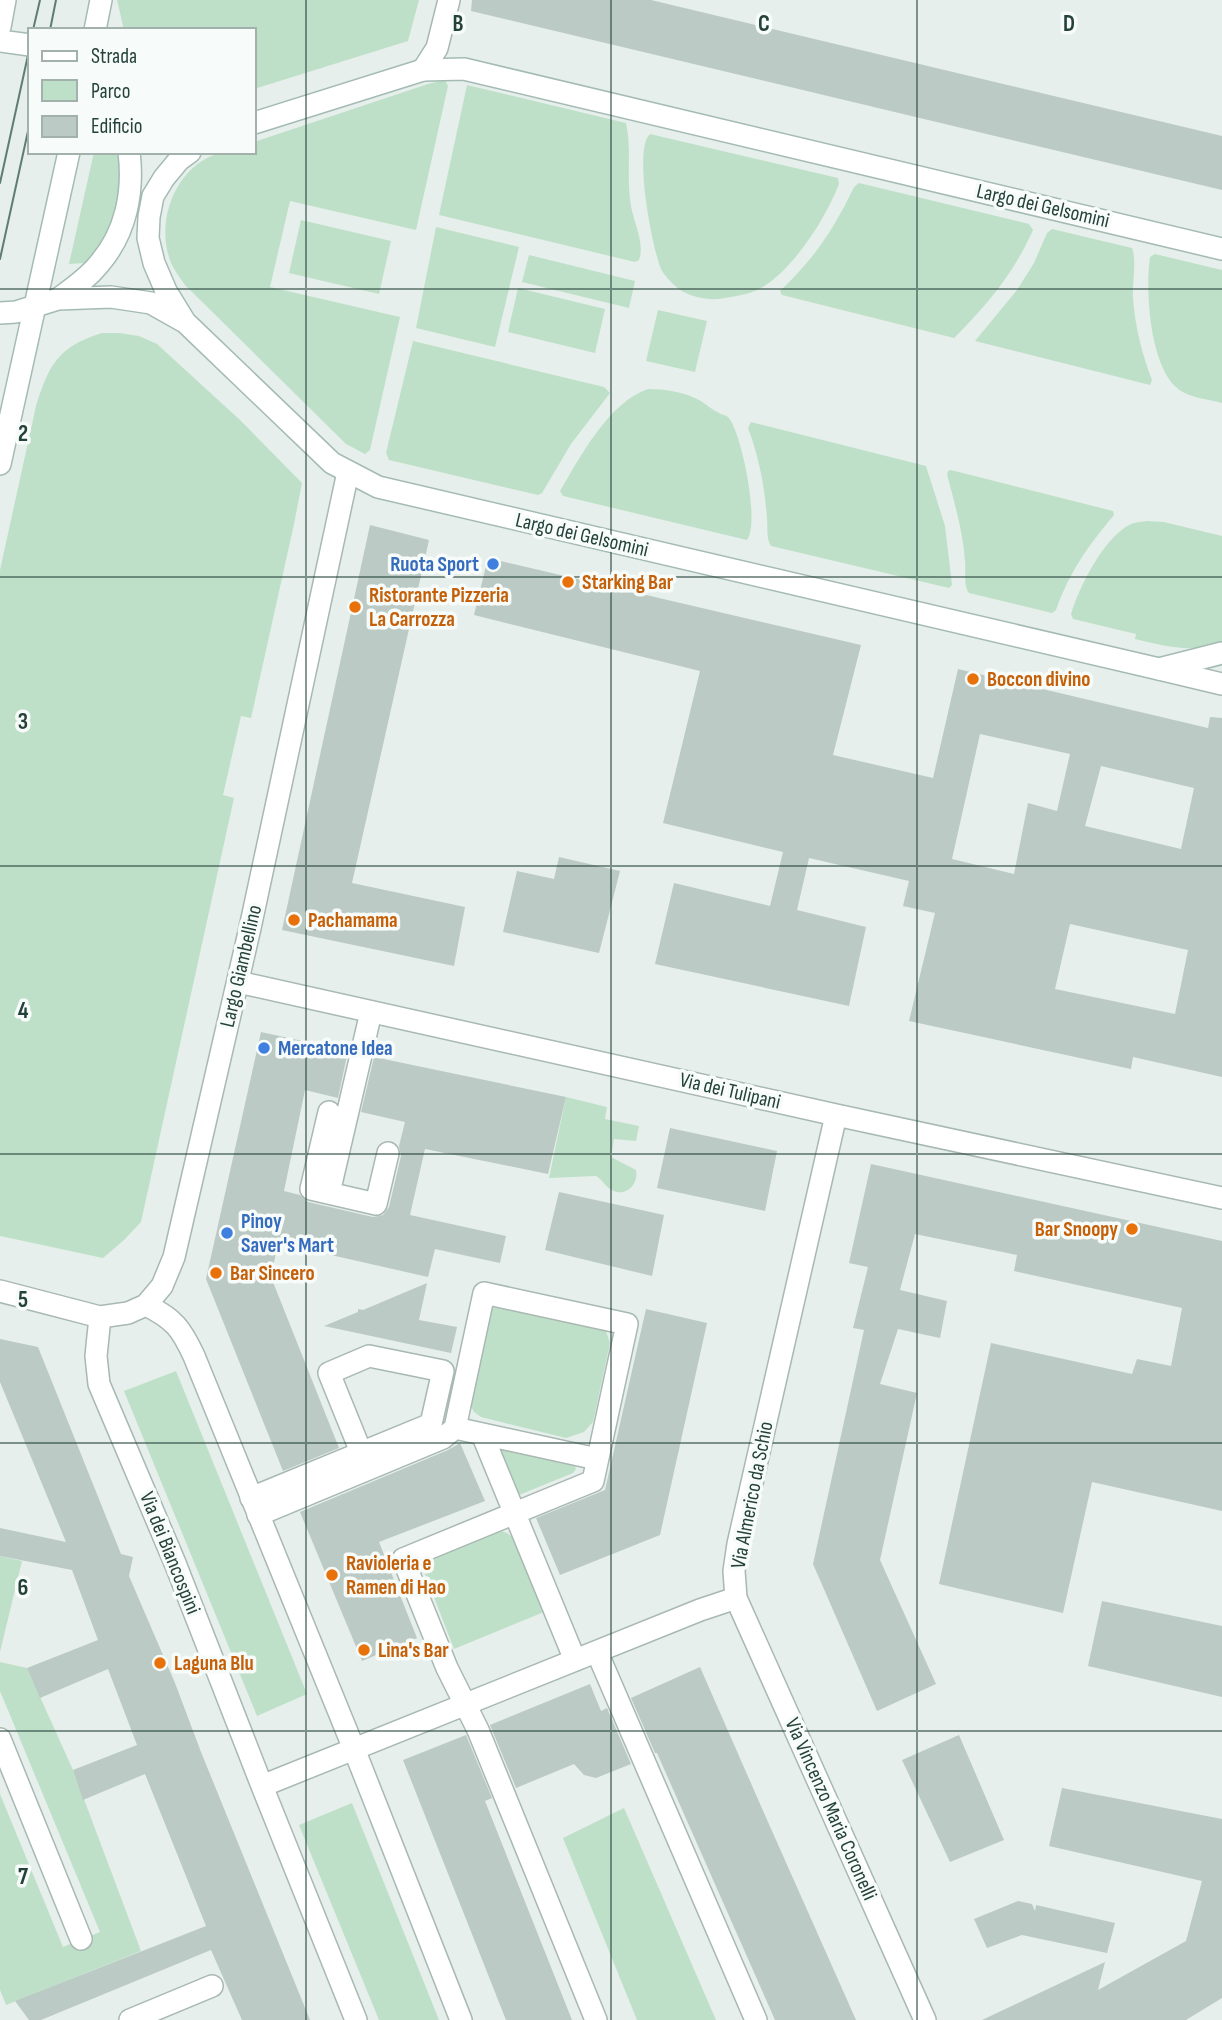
<svg xmlns="http://www.w3.org/2000/svg" width="1222" height="2020" viewBox="0 0 1222 2020" font-family="'Sofia Sans Condensed',sans-serif">
	<style>
		.green { fill: #bfe0c8 }
		.building { fill: #bbcac4; fill-rule: evenodd }
		.lines { fill: none; stroke-linecap: round; stroke-linejoin: round }
		.lane-casing { stroke: #a8b8b2; stroke-width: 24 }
		.street-casing { stroke: #a8b8b2; stroke-width: 24 }
		.secondary-casing { stroke: #a4bbb3; stroke-width: 24 }
		.lane { stroke: #fff; stroke-width: 21 }
		.street { stroke: #fff; stroke-width: 21 }
		.secondary { stroke: #fff; stroke-width: 21 }
		.tram { stroke: #5f7d75; stroke-width: 2 }
		.grid { fill: none; stroke: #24423a; stroke-width: 2; stroke-opacity: 0.55 }
		.shop-dot { fill: #3f7fe0; stroke: #f7fbf9; stroke-width: 2.5 }
		.food-dot { fill: #e8710a; stroke: #f7fbf9; stroke-width: 2.5 }
		.labels { text-anchor: middle; dominant-baseline: central; stroke-width: 7; stroke-linejoin: round; paint-order: stroke }
		.street-label { font-size: 21px; fill: #24423a; stroke: #f7fbf9 }
		.shop-label { font-size: 21px; font-weight: bold; fill: #366cbe; stroke: #f7fbf9; text-anchor: start }
		.food-label { font-size: 21px; font-weight: bold; fill: #c56008; stroke: #f7fbf9; text-anchor: start }
		.grid-label { font-size: 23px; text-anchor: middle; font-weight: bold; fill: #24423a; stroke: #f7fbf9; stroke-width: 7; stroke-linejoin: round; paint-order: stroke }
	</style>
	<rect width="100%" height="100%" fill="#e6efeb"/>
	<!-- green -->
	<path class="green" d="M117 0H419L408 41 254 89V30H124Z
		M445 80 448 86 416 230 290 201 270 287 400 317 370 450 365 454 346 444 185 285C179 276 172 268 169 257 156 217 178 163 221 153 231 150 244 152 254 152V142L428 84Z
		M467 85 626 123C632 150 626 178 631 206 634 223 645 244 639 260L635 262 439 215Z
		M650 134 838 178 839 184C826 218 790 276 755 291 745 295 730 297 719 299 703 300 686 296 674 285 669 280 664 275 661 269 652 247 633 149 650 134Z
		M94 152H123L121 203 97 256 85 263 69 264Z
		M859 183 1029 224 1033 230C1014 273 987 305 954 338L782 295 780 291C814 259 834 229 854 187Z
		M301 220 391 241 379 294 289 273Z
		M436 227 519 247 495 347 416 328Z
		M1052 229 1132 248C1137 260 1132 284 1133 298 1135 326 1142 354 1152 380L1150 385 975 341 1017 290 1034 263 1047 233Z
		M1155 254 1222 270V403C1208 399 1187 398 1176 387 1150 364 1145 290 1150 257Z
		M529 255 635 281 629 308 522 282Z
		M518 288 605 309 595 353 508 332Z
		M658 310 707 321 695 372 646 361Z
		M102 333H119L139 336 157 344 240 420 302 483 294 524 251 718 241 716 223 795 234 798 141 1222 124 1240 103 1258 0 1236V570L36 406C49 364 59 346 102 333Z
		M413 341 604 387 610 393 571 444 542 493 538 495 389 460 386 453Z
		M648 389C666 389 685 392 701 401 707 405 713 410 719 413 724 416 725 414 729 418 742 435 760 523 747 540L563 496 560 491C580 457 609 402 648 389Z
		M751 422 926 466 945 526 952 585 949 588 771 546C766 538 768 529 767 519 765 488 759 457 748 428Z
		M951 470 1113 511 1114 515C1088 546 1070 571 1056 610L1052 613 969 593C963 584 966 571 965 561 963 531 954 502 947 474L948 471Z
		M1147 521 1164 522 1222 536V642C1192 654 1165 646 1135 639L1136 634 1073 619 1071 614C1079 587 1104 537 1131 524 1136 522 1141 522 1147 521Z
		M566 1097 607 1107 605 1119 639 1126 636 1141 614 1139 611 1157 636 1170C639 1185 625 1199 610 1189 604 1185 603 1180 596 1176L549 1178Z
		M496 1306 605 1328 610 1343 593 1422 584 1432 566 1438 481 1417 474 1412 470 1405 489 1311Z
		M176 1371 307 1694 257 1716 124 1391Z
		M501 1445 573 1462 576 1469 573 1473 519 1495 516 1492 499 1449Z
		M495 1529 507 1533 513 1538 544 1612 454 1649 420 1561Z
		M0 1556 22 1561 0 1652Z
		M0 1662 27 1668 73 1770 141 1951 6 2005 0 1990V1794L63 1947 100 1932 0 1691Z
		M352 1803 439 2020H379L299 1825Z
		M624 1808 716 2020H637L563 1838Z"/>
	<!-- building -->
	<path class="building" d="M472 0H651L1222 136V190L471 11Z
		M370 525 429 540 352 883 465 907 454 966 282 930Z
		M488 558 861 645 833 755 933 778 958 669 1208 728 1210 717 1222 718V1077L1133 1057 1131 1069 909 1021 935 913 903 906 909 881 809 858 797 910 866 927 849 1006 655 964 674 883 770 906 783 852 663 823 700 671 474 615ZM980 734 1070 754 1057 811 1028 803 1014 874 952 859ZM1101 766 1194 788 1181 849 1085 826ZM1070 924 1188 950 1175 1014 1055 989Z
		M559 857 620 871 599 953 503 932 517 871 554 879Z
		M261 1032 348 1051 338 1098 305 1090 284 1191 300 1195 308 1202 373 1217 383 1215 389 1207 401 1156 399 1146 405 1122 361 1112 374 1057 566 1097 548 1174 425 1149 410 1215 506 1236 500 1263 435 1249 428 1277 278 1243 271 1277 339 1448 283 1471 206 1279Z
		M670 1128 777 1151 765 1211 657 1188Z
		M871 1164 1222 1241V1511L1092 1482 1063 1613 939 1584 991 1343 1132 1374 1137 1359 1171 1366 1182 1308 1014 1271 1017 1255 915 1234 900 1290 947 1301 940 1338 898 1329 880 1384 917 1393 880 1560 936 1684 877 1711 813 1564 864 1330 853 1328 868 1267 849 1263Z
		M559 1192 664 1215 652 1276 545 1250Z
		M427 1283 419 1320 457 1327 451 1353 324 1326 358 1312V1309L363 1310Z
		M646 1309 707 1323 660 1535 560 1575 536 1518 605 1490Z
		M0 1339 38 1347 121 1554 133 1557 129 1576 175 1683 201 1752 310 2020H242L211 1950 41 2020H29L15 2001 206 1926 145 1774 83 1800 73 1770 137 1745 108 1669 40 1698 27 1668 98 1640 72 1570 0 1556V1528L66 1542 0 1382Z
		M460 1443 485 1501 379 1542 417 1638 362 1661 300 1512 448 1450Z
		M1102 1601 1222 1626V1697L1088 1666Z
		M700 1667 764 1813 856 2020H775L657 1753H655L631 1698Z
		M590 1684 601 1711 607 1708 631 1764 596 1778 584 1775 574 1764 516 1788 490 1725Z
		M466 1735 492 1798 485 1801 572 2020H506L403 1760Z
		M959 1735 1004 1840 950 1862 902 1760Z
		M1062 1788 1222 1819V1998L1186 2020H982L1105 1962 1098 1990 1186 1941 1202 1881 1049 1846Z
		M1018 1901 1032 1904 1035 1911 1036 1905 1115 1923 1107 1953 1022 1935 987 1948 974 1919Z"/>
	<g class="lines">
		<!-- lane casing -->
		<g class="lane-casing">
			<path id="lane" d="M329 1112 311 1189 376 1204 388 1153
				M329 1193 371 1012
				M482 1434 575 1660
				M251 1498 431 1424 443 1371 369 1356 329 1373 361 1452
				M258 1515 443 1438 455 1428
				M597 1652 756 2020
				M0 1739 81 1939
				M130 2020 212 1986
				M596 2020 478 1730 447 1668 403 1559 593 1481 627 1324 484 1293 455 1428 597 1459"/>
		</g>
		<!-- street casing -->
		<g class="street-casing">
			<path id="street" d="M423 70 437 48 449 0
				M1159 669 1222 684
				M238 982 836 1115 1222 1198
				M836 1115 738 1544 734 1571 736 1598 925 2020
				M0 1291 100 1317 128 1313 146 1305 162 1286 174 1257 250 928 348 472
				M146 1305C174 1319 181 1328 194 1356L354 1749 461 2020
				M100 1317 96 1356 99 1384 175 1563 262 1786 356 2020
				M262 1786 700 1610 736 1598"/>
		</g>
		<!-- secondary casing -->
		<g class="secondary-casing">
			<path id="secondary" d="M0 27 5 0
				M95 30 101 0
				M0 41 30 45
				M254 123 423 70 464 69 1222 249
				M190 152 179 160 164 178 153 196 149 217 148 238 154 263 166 291 185 322 332 463 378 487 1159 669 1222 653
				M58 299C73 288 88 278 99 264 126 233 134 192 129 152
				M0 313 16 312 58 299 111 297 151 303 183 321
				M0 464 69 152"/>
		</g>
		<!-- lane -->
		<use href="#lane" class="lane"/>
		<!-- street -->
		<use href="#street" class="street"/>
		<!-- secondary -->
		<use href="#secondary" class="secondary"/>
		<!-- tram -->
		<path class="tram" d="M33 30 40 0
			M50 30 56 0
			M0 183 30 46
			M0 259 30 122"/>
	</g>
	<!-- grid -->
	<path class="grid" d="M306 0V2020M611 0V2020M917 0V2020M0 289H1222M0 577H1222M0 866H1222M0 1154H1222M0 1443H1222M0 1731H1222"/>
	<!-- markers -->
	<g class="shop-dot">
		<circle cx="493" cy="564" r="7"/>
		<circle cx="264" cy="1048" r="7"/>
		<circle cx="227" cy="1233" r="7"/>
	</g>
	<g class="food-dot">
		<circle cx="568" cy="582" r="7"/>
		<circle cx="355" cy="607" r="7"/>
		<circle cx="973" cy="679" r="7"/>
		<circle cx="294" cy="920" r="7"/>
		<circle cx="1132" cy="1229" r="7"/>
		<circle cx="216" cy="1273" r="7"/>
		<circle cx="332" cy="1575" r="7"/>
		<circle cx="364" cy="1650" r="7"/>
		<circle cx="160" cy="1663" r="7"/>
	</g>
	<g class="labels">
		<!-- street labels -->
		<g class="street-label">
			<text transform="translate(1043 206) rotate(13)">Largo dei Gelsomini</text>
			<text transform="translate(582 535) rotate(13)">Largo dei Gelsomini</text>
			<text transform="translate(241 966) rotate(-77)">Largo Giambellino</text>
			<text transform="translate(730 1091) rotate(13)">Via dei Tulipani</text>
			<text transform="translate(752 1495) rotate(-79)">Via Almerico da Schio</text>
			<text transform="translate(170 1553) rotate(68)">Via dei Biancospini</text>
			<text transform="translate(831 1809) rotate(66)">Via Vincenzo Maria Coronelli</text>
		</g>
		<!-- shop labels -->
		<g class="shop-label">
			<text x="479" y="564" text-anchor="end">Ruota Sport</text>
			<text x="278" y="1048">Mercatone Idea</text>
			<text x="241" y="1221">Pinoy<tspan x="241" dy="24">Saver's Mart</tspan></text>
		</g>
		<!-- food labels -->
		<g class="food-label">
			<text x="582" y="582">Starking Bar</text>
			<text x="369" y="595">Ristorante Pizzeria<tspan x="369" dy="24">La Carrozza</tspan></text>
			<text x="987" y="679">Boccon divino</text>
			<text x="308" y="920">Pachamama</text>
			<text x="1118" y="1229" text-anchor="end">Bar Snoopy</text>
			<text x="230" y="1273">Bar Sincero</text>
			<text x="346" y="1563">Ravioleria e<tspan x="346" dy="24">Ramen di Hao</tspan></text>
			<text x="378" y="1650">Lina's Bar</text>
			<text x="174" y="1663">Laguna Blu</text>
		</g>
	</g>
	<g class="grid-label">
		<text x="458" y="31">B</text>
		<text x="764" y="31">C</text>
		<text x="1069" y="31">D</text>
		<text x="23" y="441">2</text>
		<text x="23" y="729">3</text>
		<text x="23" y="1018">4</text>
		<text x="23" y="1307">5</text>
		<text x="23" y="1595">6</text>
		<text x="23" y="1884">7</text>
	</g>
	<!-- legend -->
	<rect x="28" y="28" width="228" height="126" fill="#f7fbf9" stroke="#a3b1ad" stroke-width="2"/>
	<rect x="42" y="51" width="35" height="10" fill="#ffffff" stroke="#a3b1ad" stroke-width="2"/>
	<text x="91" y="63" font-size="21" fill="#24423a">Strada</text>
	<rect x="42" y="80" width="35" height="21" fill="#bfe0c8" stroke="#a3b1ad" stroke-width="2"/>
	<text x="91" y="98" font-size="21" fill="#24423a">Parco</text>
	<rect x="42" y="116" width="35" height="21" fill="#bbcac4" stroke="#a3b1ad" stroke-width="2"/>
	<text x="91" y="133" font-size="21" fill="#24423a">Edificio</text>
</svg>
